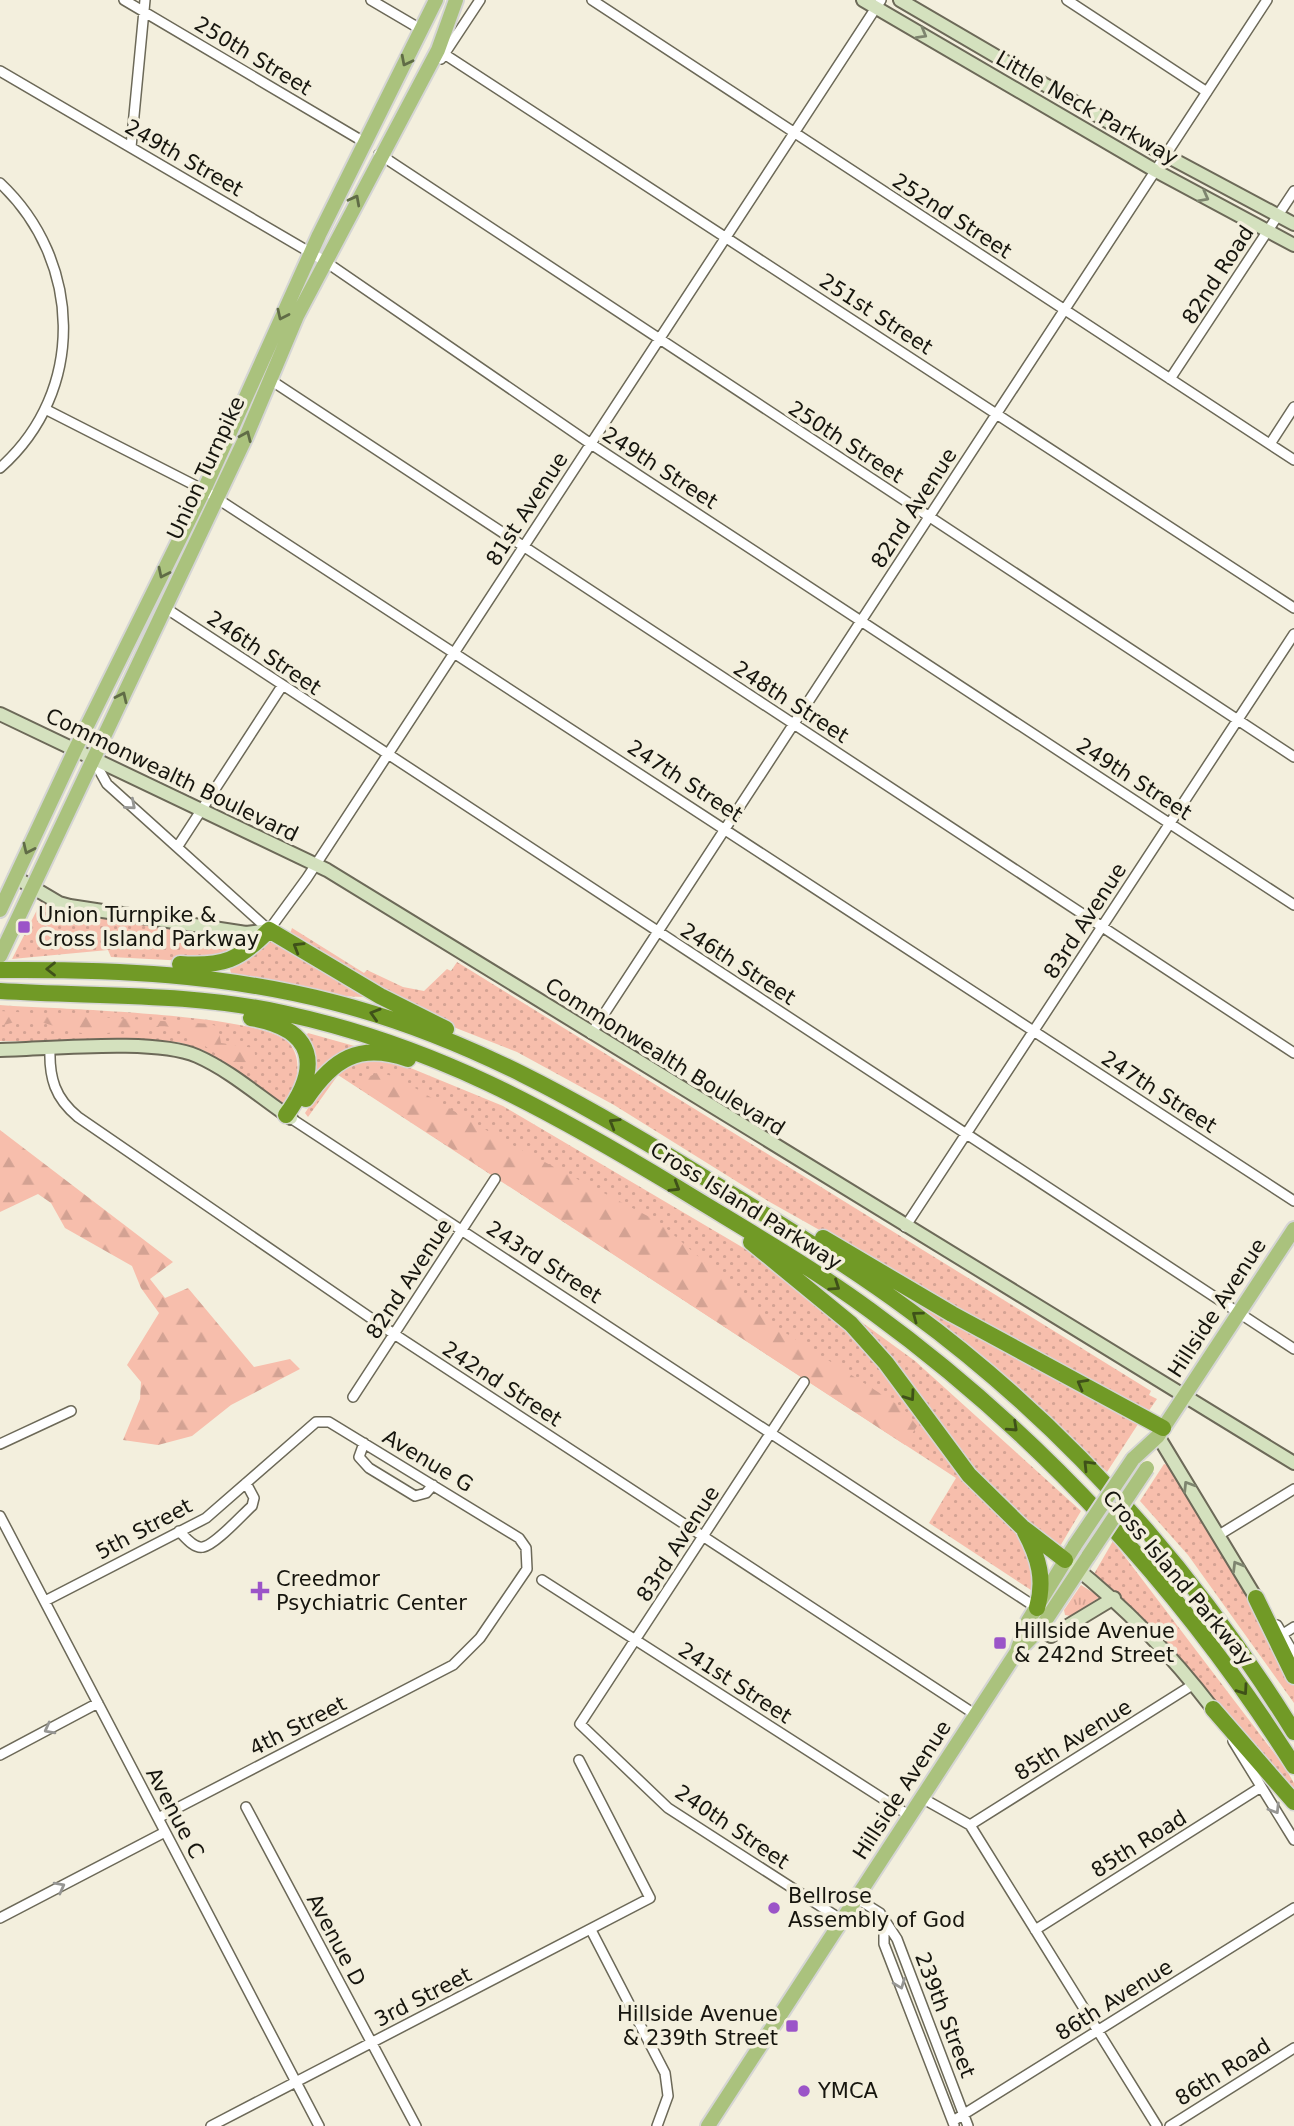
<svg xmlns="http://www.w3.org/2000/svg" width="1294" height="2126" viewBox="0 0 1294 2126" font-family="'DejaVu Sans',sans-serif">
	<style>
		.grass { fill: url(#grass-dots) }
		.forest { fill: url(#forest-firs) }
		.park { fill: url(#park-tufts) }
		.lines { fill: none; stroke-linecap: round; stroke-linejoin: round }
		.street-casing { stroke: #6c6958; stroke-width: 12 }
		.secondary-casing { stroke: #6c6958; stroke-width: 16 }
		.primary-casing { stroke: #d5d5d4; stroke-width: 18 }
		.highway-casing { stroke: #d5d5d4; stroke-width: 19 }
		.street { stroke: #fff; stroke-width: 9 }
		.secondary { stroke: #d4e1be; stroke-width: 12 }
		.primary { stroke: #aac27d; stroke-width: 14 }
		.highway { stroke: #719a26; stroke-width: 16 }
		.primary-bridge-casing { stroke: #d5d5d4; stroke-width: 18; stroke-linecap: butt }
		.primary-bridge { stroke: #aac27d; stroke-width: 14 }
		.oneway { stroke: #7e856f }
		.oneway2 { stroke: #606c46 }
		.oneway3 { stroke: #969693 }
		.oneway4 { stroke: #3f5119 }
		.poi-dot { fill: #9b54c8; stroke: #f3efdd; stroke-width: 2.5 }
		.labels { text-anchor: middle; dominant-baseline: central; stroke-width: 7; stroke-linejoin: round; paint-order: stroke }
		.street-label { font-size: 21px; fill: #16150e; stroke: #f3efdd }
		.poi-label { font-size: 21px; fill: #16150e; stroke: #f3efdd; text-anchor: start }
	</style>
	<defs>
		<pattern id="grass-dots" width="8" height="8" patternUnits="userSpaceOnUse" patternTransform="scale(1.75)"><rect width="8" height="8" fill="#f7beac"/><path d="M2 2h.1M6 6h.1" fill="none" stroke="#d3a293" stroke-width="1.8" stroke-linecap="round"/></pattern>
		<pattern id="forest-firs" width="22" height="20" patternUnits="userSpaceOnUse" patternTransform="scale(1.75)"><rect width="22" height="20" fill="#f7beac"/><path d="M5 1l3.5 6h-7zM16 11l3.5 6h-7z" fill="#d3a293"/></pattern>
		<pattern id="park-tufts" width="24" height="20" patternUnits="userSpaceOnUse" patternTransform="scale(1.75)"><rect width="24" height="20" fill="#f7beac"/><path d="M3 7l-1-3M5 7V3M7 7l1-3M15 17l-1-3M17 17v-4M19 17l1-3" fill="none" stroke="#d3a293"/></pattern>
	</defs>
	<rect width="100%" height="100%" fill="#f3efdd"/>
	<!-- grass -->
	<path class="grass" d="M42 900 62 911 248 940 232 956 187 961 111 957 108 950 12 959Z
		M292 928 364 973 367 970 403 987 424 991 447 969 451 971 457 962 1151 1391 1149 1395 1157 1399 1148 1412H1143L768 1201 614 1105 517 1052 428 1017 289 937Z
		M272 938 365 990V997L339 996 231 973 229 965 250 958Z
		M0 1005C49 1009 263 1013 289 1043 304 1060 296 1086 288 1104H282L203 1050 178 1042 0 1041Z
		M308 1033 358 1047 339 1055 316 1074 315 1061 305 1037Z
		M359 1059 396 1062 503 1106 776 1267 849 1330 1019 1533 1038 1580 1031 1590 929 1523 956 1478 338 1075 308 1117 305 1113 326 1081Z
		M906 1293 1140 1421 1107 1472 991 1363 905 1296Z
		M856 1318 915 1361 1081 1511 1059 1548 994 1491 953 1443Z
		M1164 1464 1168 1465 1276 1646 1294 1684V1703L1188 1555 1140 1501Z
		M1113 1541 1284 1766 1294 1783V1794L1155 1629 1094 1574Z"/>
	<!-- forest -->
	<path class="forest" d="M0 1011 211 1024 218 1027 221 1043 254 1048 256 1061C215 1069 208 1039 175 1028 154 1022 117 1034 94 1034 72 1034 53 1024 32 1020 22 1019 9 1024 0 1026Z
		M379 1072 398 1078 503 1140 659 1222 784 1332 903 1408 917 1426 905 1445 353 1084Z
		M0 1130 173 1262 150 1279 165 1298 188 1288 254 1367 290 1359 300 1369 231 1405 192 1436 158 1445 123 1440 140 1399 141 1382 127 1365 159 1313 141 1288 132 1266 65 1228 51 1203 38 1194 0 1212Z"/>
	<!-- park -->
	<path class="park" d="M1081 1585 1100 1597 1071 1616 1065 1615 1064 1610Z"/>
	<g class="lines">
		<!-- street casing -->
		<g class="street-casing">
			<path id="street" d="M124 0 364 142
				M371 0 422 30
				M592 0 1294 460
				M1067 0 1207 92
				M438 50 1294 608
				M441 59 480 0
				M0 71 323 260 591 444 1294 905
				M131 147 145 0
				M379 154 1294 757
				M0 183C82 260 87 391 0 468
				M269 379 1294 1053
				M1170 379 1294 191
				M45 409 204 490 1294 1201
				M1270 444 1294 407
				M164 607 1294 1349
				M93 759 107 784 269 930 307 878 881 0
				M178 846 282 686
				M591 1034 1267 0
				M50 1049C49 1078 55 1098 78 1117L394 1334 976 1715
				M292 1119 1037 1608
				M905 1227 1294 634
				M804 1382 580 1724 668 1808 842 1920
				M353 1397 495 1179
				M364 1443 359 1457 369 1468 415 1496 426 1493 433 1485
				M0 1444 71 1411
				M0 1516 319 2126
				M179 1531C185 1537 194 1549 203 1547 215 1545 242 1515 252 1506L254 1498 246 1483
				M1219 1535 1294 1489
				M542 1580 910 1816
				M45 1601 206 1518 316 1422H329L519 1538 526 1548 527 1569 480 1638 453 1665 158 1818
				M1277 1625 1294 1654
				M1283 1634 1294 1627
				M1233 1741 1294 1840
				M0 1755 98 1703
				M922 1798 970 1825 1157 2126
				M246 1807 416 2126
				M970 1825 1194 1684
				M856 1898 880 1913 897 1939 968 2126
				M0 1918 165 1832
				M884 1921V1944L954 2125
				M591 1930 665 2073 668 2096 657 2126
				M1035 1930 1261 1787
				M953 2121 1294 1908
				M211 2126 650 1898 579 1760
				M1170 2126 1294 2048"/>
		</g>
		<!-- secondary casing -->
		<g class="secondary-casing">
			<path id="secondary" d="M863 0 1156 171 1294 245
				M900 0 1165 155 1294 224
				M0 714 327 870 1294 1463
				M15 877 59 903 70 906 246 933 269 930
				M0 1050C50 1049 155 1038 197 1056 231 1071 261 1098 291 1118
				M1158 1436 1256 1598
				M1071 1564C1125 1607 1171 1654 1213 1709
				M1040 1629 1051 1636 1114 1598"/>
		</g>
		<!-- primary casing -->
		<g class="primary-casing">
			<path id="primary" d="M0 910 75 750 204 490 319 235 436 0
				M0 956 246 437 297 316 438 50 456 0
				M1133 1459 1158 1436 1294 1229
				M1018 1648 1028 1621 1075 1545
				M708 2126 1016 1653 1040 1629 1089 1555"/>
		</g>
		<!-- highway casing -->
		<g class="highway-casing">
			<path id="highway" d="M180 964C223 967 240 960 269 930L380 996 446 1029
				M0 970C114 969 225 974 336 1003 468 1037 582 1103 697 1173 769 1217 841 1260 909 1310 1065 1424 1192 1568 1294 1732
				M0 991C97 997 186 992 283 1013 433 1045 549 1110 678 1188 743 1228 810 1266 871 1311 1040 1434 1183 1590 1294 1766
				M251 1018C315 1029 322 1066 286 1115
				M306 1099C333 1059 359 1042 408 1059
				M823 1238 952 1314 1163 1428
				M751 1242 851 1324 886 1363 969 1475 1022 1527 1065 1560
				M1025 1532C1039 1558 1045 1580 1037 1608
				M1256 1598 1294 1676
				M1213 1709 1294 1802"/>
		</g>
		<!-- street -->
		<use href="#street" class="street"/>
		<!-- secondary -->
		<use href="#secondary" class="secondary"/>
		<!-- primary -->
		<use href="#primary" class="primary"/>
		<!-- highway -->
		<use href="#highway" class="highway"/>
		<!-- primary-bridge casing -->
		<g class="primary-bridge-casing">
			<path id="primary-bridge" d="M1075 1545 1133 1459
				M1089 1555 1147 1468"/>
		</g>
		<!-- primary-bridge -->
		<use href="#primary-bridge" class="primary-bridge"/>
	</g>
	<!-- one-way arrows -->
	<defs><path id="oneway-chevron" d="M-2-3.5L2.5 0L-2 3.5" fill="none" stroke-width="1.6" stroke-linecap="round" stroke-linejoin="round" transform="scale(1.75)"/></defs>
	<g class="oneway">
		<use href="#oneway-chevron" transform="translate(922 34) rotate(30)"/>
		<use href="#oneway-chevron" transform="translate(1204 197) rotate(28)"/>
		<use href="#oneway-chevron" transform="translate(1188 1486) rotate(-122)"/>
		<use href="#oneway-chevron" transform="translate(1237 1566) rotate(-121)"/>
	</g>
	<g class="oneway2">
		<use href="#oneway-chevron" transform="translate(406 61) rotate(117)"/>
		<use href="#oneway-chevron" transform="translate(355 200) rotate(-62)"/>
		<use href="#oneway-chevron" transform="translate(282 315) rotate(115)"/>
		<use href="#oneway-chevron" transform="translate(246 436) rotate(-66)"/>
		<use href="#oneway-chevron" transform="translate(163 573) rotate(116)"/>
		<use href="#oneway-chevron" transform="translate(122 697) rotate(-65)"/>
		<use href="#oneway-chevron" transform="translate(28 849) rotate(115)"/>
	</g>
	<g class="oneway3">
		<use href="#oneway-chevron" transform="translate(131 805) rotate(41)"/>
		<use href="#oneway-chevron" transform="translate(49 1729) rotate(152)"/>
		<use href="#oneway-chevron" transform="translate(1275 1809) rotate(58)"/>
		<use href="#oneway-chevron" transform="translate(60 1887) rotate(-28)"/>
		<use href="#oneway-chevron" transform="translate(900 1984) rotate(69)"/>
	</g>
	<g class="oneway4">
		<use href="#oneway-chevron" transform="translate(298 947) rotate(-149)"/>
		<use href="#oneway-chevron" transform="translate(51 969) rotate(180)"/>
		<use href="#oneway-chevron" transform="translate(375 1014) rotate(-163)"/>
		<use href="#oneway-chevron" transform="translate(614 1123) rotate(-149)"/>
		<use href="#oneway-chevron" transform="translate(675 1187) rotate(31)"/>
		<use href="#oneway-chevron" transform="translate(835 1286) rotate(34)"/>
		<use href="#oneway-chevron" transform="translate(917 1316) rotate(-143)"/>
		<use href="#oneway-chevron" transform="translate(1082 1384) rotate(-151)"/>
		<use href="#oneway-chevron" transform="translate(910 1396) rotate(55)"/>
		<use href="#oneway-chevron" transform="translate(1013 1427) rotate(43)"/>
		<use href="#oneway-chevron" transform="translate(1088 1465) rotate(-134)"/>
		<use href="#oneway-chevron" transform="translate(1243 1690) rotate(55)"/>
	</g>
	<!-- markers -->
	<g class="poi-dot">
		<rect x="17" y="920" width="14" height="14" rx="3.5"/>
		<path d="M256.5 1580.5h7v7h7v7h-7v7h-7v-7h-7v-7h7z"/>
		<rect x="993" y="1636" width="14" height="14" rx="3.5"/>
		<circle cx="774" cy="1908" r="7"/>
		<rect x="785" y="2019" width="14" height="14" rx="3.5"/>
		<circle cx="804" cy="2091" r="7"/>
	</g>
	<g class="labels">
		<!-- street labels -->
		<g class="street-label">
			<text transform="translate(253 56) rotate(31)">250th Street</text>
			<text transform="translate(1087 108) rotate(30)">Little Neck Parkway</text>
			<text transform="translate(184 158) rotate(30)">249th Street</text>
			<text transform="translate(952 216) rotate(33)">252nd Street</text>
			<text transform="translate(1218 275) rotate(-57)">82nd Road</text>
			<text transform="translate(876 314) rotate(33)">251st Street</text>
			<text transform="translate(846 442) rotate(33)">250th Street</text>
			<text transform="translate(206 468) rotate(-65)">Union Turnpike</text>
			<text transform="translate(660 468) rotate(33)">249th Street</text>
			<text transform="translate(914 508) rotate(-57)">82nd Avenue</text>
			<text transform="translate(527 509) rotate(-57)">81st Avenue</text>
			<text transform="translate(264 653) rotate(34)">246th Street</text>
			<text transform="translate(791 702) rotate(33)">248th Street</text>
			<text transform="translate(172 775) rotate(26)">Commonwealth Boulevard</text>
			<text transform="translate(1134 779) rotate(33)">249th Street</text>
			<text transform="translate(685 781) rotate(33)">247th Street</text>
			<text transform="translate(1085 921) rotate(-57)">83rd Avenue</text>
			<text transform="translate(738 964) rotate(33)">246th Street</text>
			<text transform="translate(665 1057) rotate(32)">Commonwealth Boulevard</text>
			<text transform="translate(1159 1092) rotate(33)">247th Street</text>
			<text transform="translate(746 1206) rotate(32)">Cross Island Parkway</text>
			<text transform="translate(544 1262) rotate(33)">243rd Street</text>
			<text transform="translate(409 1279) rotate(-57)">82nd Avenue</text>
			<text transform="translate(1217 1308) rotate(-57)">Hillside Avenue</text>
			<text transform="translate(502 1384) rotate(33)">242nd Street</text>
			<text transform="translate(428 1461) rotate(31)">Avenue G</text>
			<text transform="translate(144 1529) rotate(-28)">5th Street</text>
			<text transform="translate(678 1544) rotate(-57)">83rd Avenue</text>
			<text transform="translate(1178 1578) rotate(50)">Cross Island Parkway</text>
			<text transform="translate(735 1683) rotate(33)">241st Street</text>
			<text transform="translate(298 1726) rotate(-27)">4th Street</text>
			<text transform="translate(1073 1740) rotate(-32)">85th Avenue</text>
			<text transform="translate(902 1790) rotate(-57)">Hillside Avenue</text>
			<text transform="translate(175 1813) rotate(62)">Avenue C</text>
			<text transform="translate(732 1827) rotate(34)">240th Street</text>
			<text transform="translate(1139 1844) rotate(-32)">85th Road</text>
			<text transform="translate(336 1940) rotate(62)">Avenue D</text>
			<text transform="translate(423 1997) rotate(-27)">3rd Street</text>
			<text transform="translate(1114 2000) rotate(-32)">86th Avenue</text>
			<text transform="translate(945 2015) rotate(69)">239th Street</text>
			<text transform="translate(1223 2072) rotate(-32)">86th Road</text>
		</g>
		<!-- poi labels -->
		<g class="poi-label">
			<text x="38" y="915">Union Turnpike &amp;<tspan x="38" dy="24">Cross Island Parkway</tspan></text>
			<text x="276" y="1579">Creedmor<tspan x="276" dy="24">Psychiatric Center</tspan></text>
			<text x="1014" y="1631">Hillside Avenue<tspan x="1014" dy="24">&amp; 242nd Street</tspan></text>
			<text x="788" y="1896">Bellrose<tspan x="788" dy="24">Assembly of God</tspan></text>
			<text x="778" y="2014" text-anchor="end">Hillside Avenue<tspan x="778" dy="24">&amp; 239th Street</tspan></text>
			<text x="818" y="2091">YMCA</text>
		</g>
	</g>
</svg>
